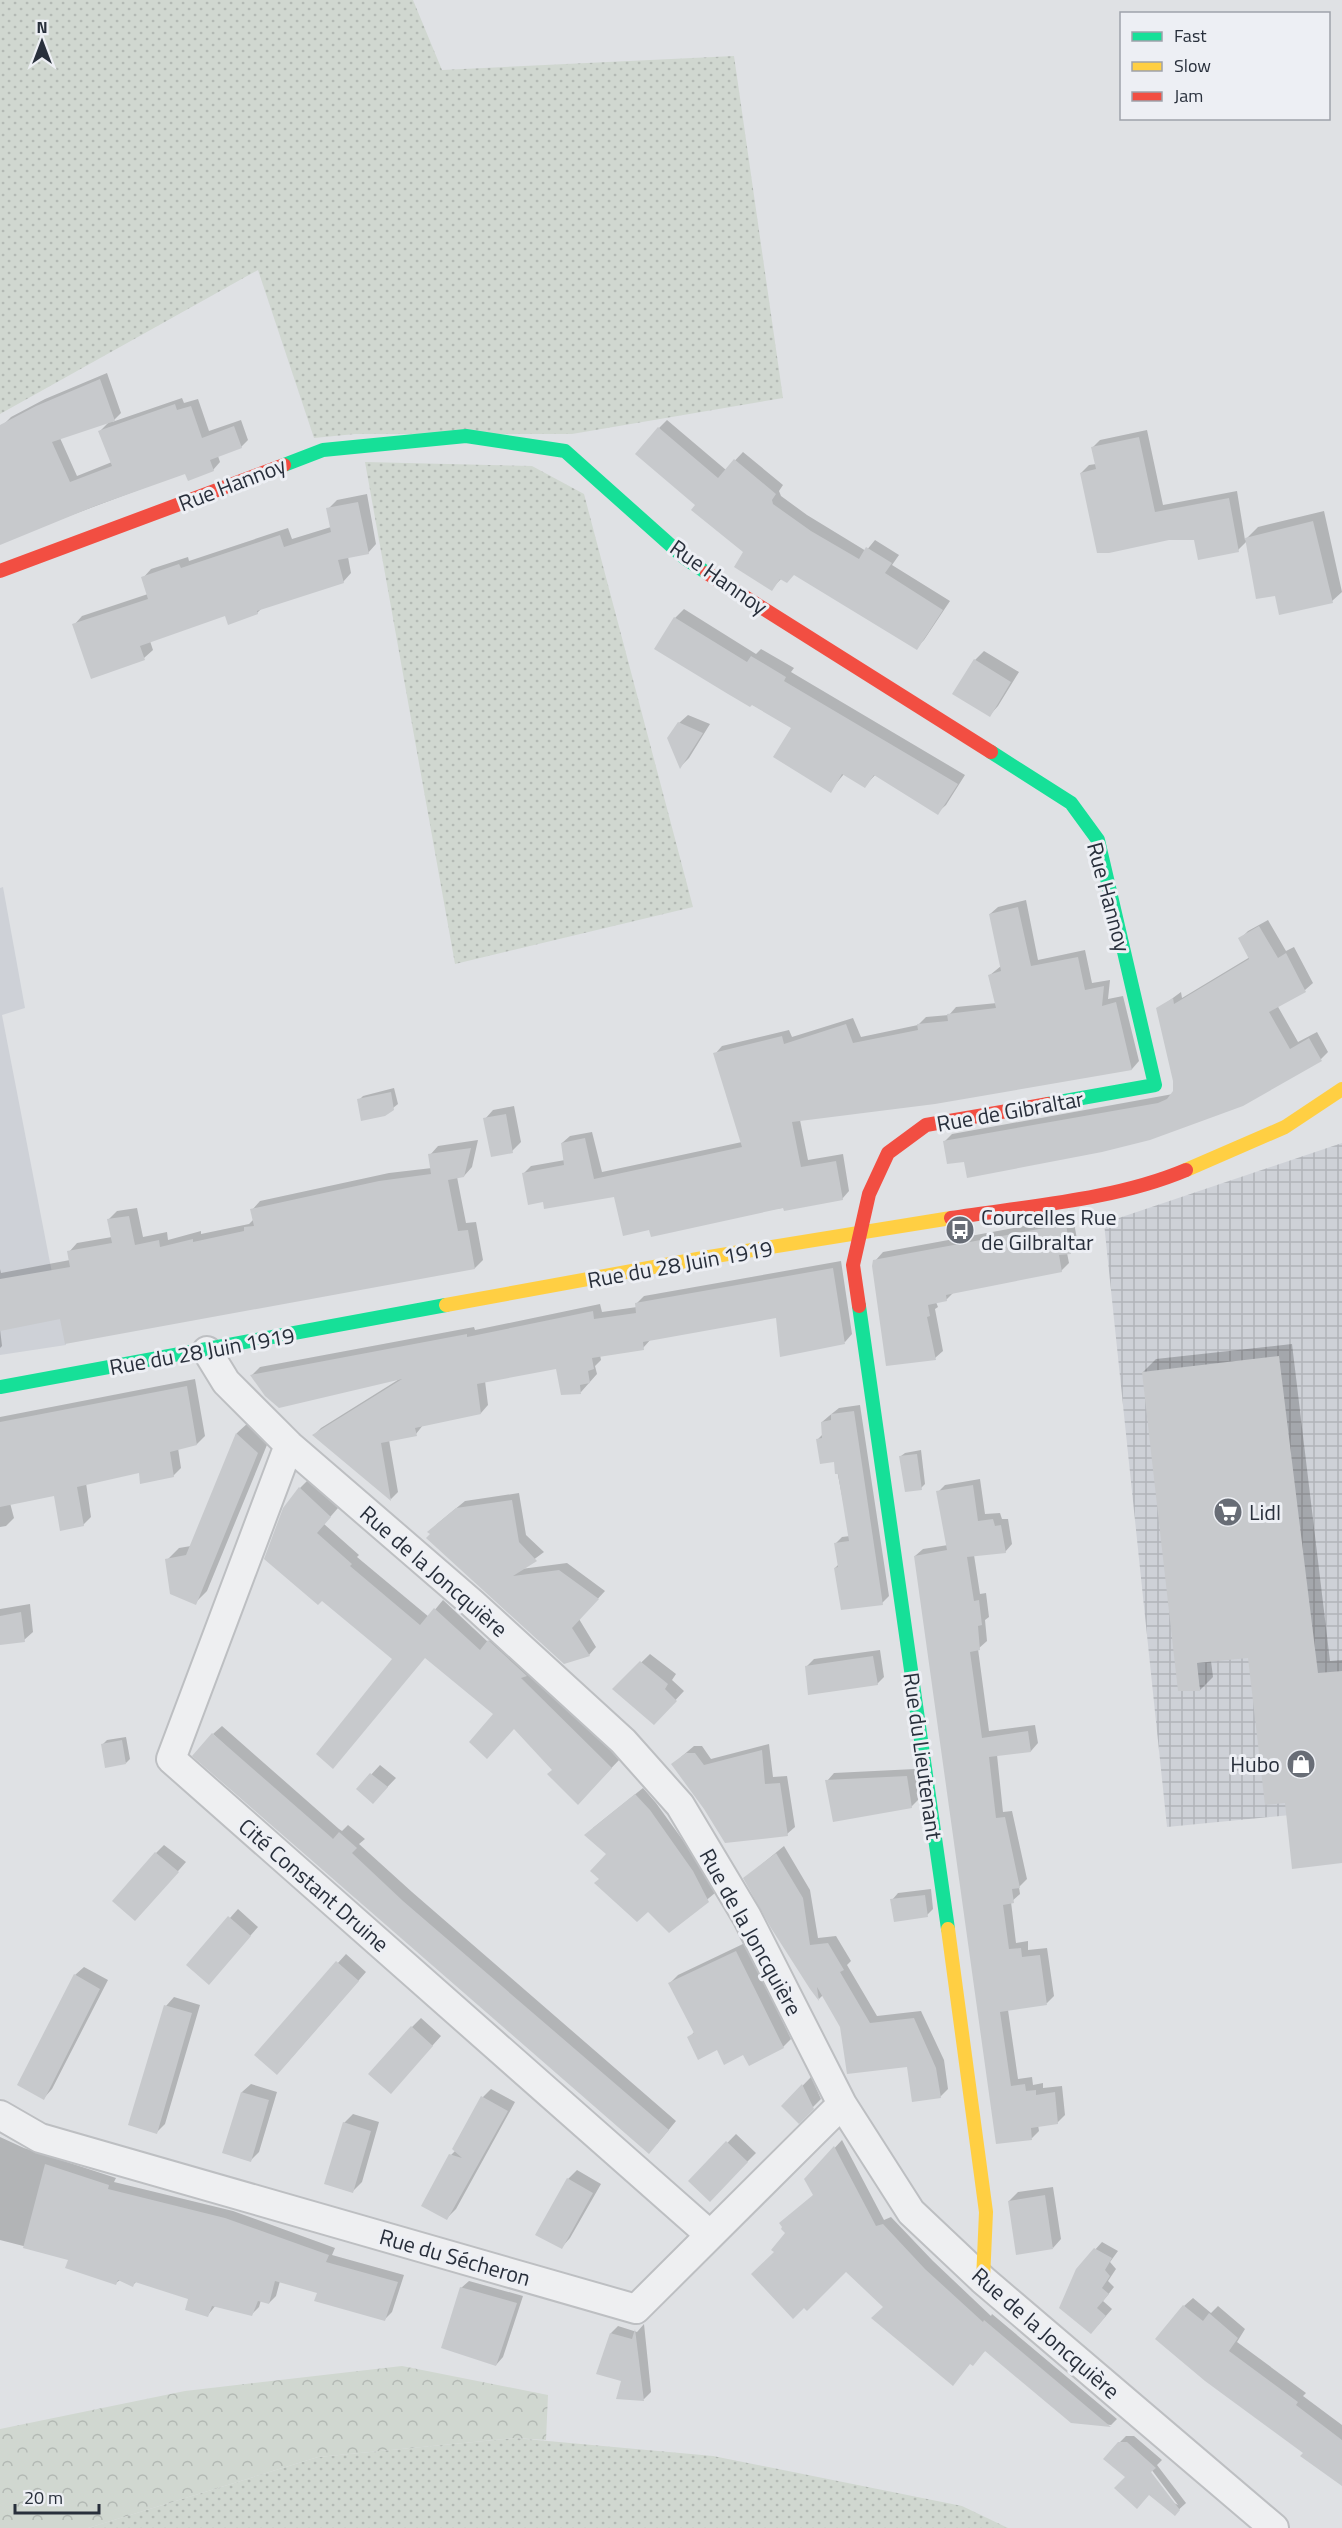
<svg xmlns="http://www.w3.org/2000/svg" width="1342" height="2528" viewBox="0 0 1342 2528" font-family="'Titillium Web',sans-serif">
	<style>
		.built { fill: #ced1d7 }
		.industrial { fill: url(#industrial-grid) }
		.grass { fill: url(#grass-dots) }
		.forest { fill: url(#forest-crowns) }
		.shadow { fill: #0003; fill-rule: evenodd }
		.building { fill: #c7c9cc }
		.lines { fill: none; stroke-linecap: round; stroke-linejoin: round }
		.street-casing { stroke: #bdbfc2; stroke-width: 32 }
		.street { stroke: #eeeff1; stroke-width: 28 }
		.fast { stroke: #16e098; stroke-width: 14 }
		.slow { stroke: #ffcf43; stroke-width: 14 }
		.jam { stroke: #f24e42; stroke-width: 14 }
		.labels { text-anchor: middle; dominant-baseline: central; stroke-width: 6; stroke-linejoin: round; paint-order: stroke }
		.street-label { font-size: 22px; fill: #282f3b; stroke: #edeff4 }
		.poi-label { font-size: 22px; fill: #282f3b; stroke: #edeff4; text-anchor: start }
	</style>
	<defs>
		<pattern id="industrial-grid" width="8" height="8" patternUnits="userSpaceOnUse" patternTransform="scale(1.5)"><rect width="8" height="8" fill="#ced1d7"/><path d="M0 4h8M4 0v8" fill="none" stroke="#b1b4b9"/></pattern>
		<pattern id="grass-dots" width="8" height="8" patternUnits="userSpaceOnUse" patternTransform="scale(1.5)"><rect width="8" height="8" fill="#d0d7d0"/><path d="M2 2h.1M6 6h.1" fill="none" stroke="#b3b9b4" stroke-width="1.8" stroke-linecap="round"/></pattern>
		<pattern id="forest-crowns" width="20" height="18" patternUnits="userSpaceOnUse" patternTransform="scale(1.5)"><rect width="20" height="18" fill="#d0d7d0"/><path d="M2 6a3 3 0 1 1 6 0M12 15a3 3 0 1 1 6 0" fill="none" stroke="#b3b9b4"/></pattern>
	</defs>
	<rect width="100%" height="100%" fill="#dfe1e4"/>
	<!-- built -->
	<path class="built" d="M3 887 25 1008 2 1015 66 1345 0 1355V888Z"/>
	<!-- industrial -->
	<path class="industrial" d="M1342 1143V1810L1167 1827 1104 1223Z"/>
	<!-- grass -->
	<path class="grass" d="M0 0H413L442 70 734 56 783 398 572 434H355L314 438 258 270 0 414Z
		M365 462 532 466 584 494 693 907 455 964Z
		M515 2438 713 2456 962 2506 1008 2528H88L318 2457Z"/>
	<!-- forest -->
	<path class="forest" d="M402 2366 548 2395 546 2440 515 2438 318 2457 88 2528H0V2429L185 2391Z"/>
	<!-- shadow -->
	<path class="shadow" d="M107 373 121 413 112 422 182 398 184 403 198 399 209 431 241 420 248 440 241 447 218 456 220 462 213 470 186 472 0 542V485L4 424 11 417 45 399ZM109 422 100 431 112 462 77 476 60 438Z
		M667 420 726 470 743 452 783 485 779 491 781 496 807 515 866 551 875 540 899 555 892 565 950 601 924 640 916 648 795 574 782 578 771 589 745 552 697 505 659 428Z
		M1147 430 1163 505 1237 491 1245 540 1258 527 1324 511 1342 592 1332 601 1276 594 1247 541 1238 550 1196 539 1081 473 1089 465 1096 464 1092 448 1100 440Z
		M367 494 376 544 368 553 348 557 351 573 343 582 262 608 257 613 226 614 150 641 153 650 144 658 74 625 82 616 148 594 143 578 151 569 188 557 189 561 288 528 292 539 331 527 328 509 337 500Z
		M684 609 756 654 761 649 794 668 791 672 965 775 946 805 937 813 876 774 865 786 844 774 830 791 793 728 656 649 675 618Z
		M984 651 1019 672 998 706 990 715 954 694 975 660Z
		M688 715 710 724 689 758 681 766 679 723Z
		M1026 900 1038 960 1085 950 1092 983 1110 980 1108 999 1123 996 1139 1061 1132 1069 800 1120 808 1160 843 1154 849 1191 842 1199 650 1228 616 1195 544 1200 524 1173 531 1166 565 1160 562 1143 570 1136 592 1132 602 1172 742 1142 715 1054 722 1046 789 1030 792 1037 853 1018 861 1037 918 1025 926 1017 949 1015 956 1007 997 1003 990 975 1001 966 990 914 998 907Z
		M1268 920 1286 951 1294 947 1313 983 1305 990 1277 1005 1298 1042 1317 1032 1328 1052 1321 1059 965 1160 944 1142 952 1134 1173 1094 1175 1081 1158 1009 1181 992 1182 998 1250 957 1240 939 1248 931Z
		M394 1088 398 1104 393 1108 359 1100 363 1096Z
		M514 1106 521 1142 512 1151 485 1119 493 1110Z
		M478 1140 472 1167 464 1176 457 1177 466 1223 476 1222 483 1260 475 1268 62 1317 0 1329V1269L1 1273 70 1260 69 1252 77 1243 112 1237 109 1219 117 1211 137 1208 143 1237 167 1232 168 1240 201 1231V1234L249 1224 254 1219 252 1210 260 1201 389 1173 432 1168 430 1155 438 1146Z
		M1073 1217 1078 1245 1067 1253 1069 1263 1061 1271 954 1292 946 1300 936 1302 938 1307 935 1309 943 1351 935 1358 875 1261 883 1252Z
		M841 1261 852 1334 845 1342 777 1316 651 1339 643 1348 600 1355 601 1360 595 1366 597 1374 581 1392 562 1393 558 1367 485 1381 488 1405 481 1413 423 1425 416 1434 389 1440 398 1492 391 1499 314 1435 321 1428 401 1378 252 1375 260 1367 474 1327 475 1330 600 1304 602 1312 637 1307 636 1304 644 1296Z
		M0 1329 2 1346 0 1348Z
		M1292 1344 1330 1661 1342 1660V1861L1286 1801 1250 1657 1211 1661 1213 1677 1200 1690 1143 1372 1156 1359Z
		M195 1379 205 1436 197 1444 178 1448 181 1468 173 1476 140 1471 86 1483 91 1517 83 1525 55 1494 10 1503 14 1518 6 1526 0 1527V1417Z
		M860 1405 889 1596 882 1603 835 1568 839 1564 835 1544 842 1537 850 1536 835 1460 817 1440 823 1434 822 1422 829 1416 839 1408Z
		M249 1422 269 1440 207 1591 195 1603 167 1560 179 1548 191 1546 237 1433Z
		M921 1450 925 1484 921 1488 901 1456 905 1453Z
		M980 1479 985 1514 1000 1513 1002 1519H1008L1012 1544 1005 1552 974 1555 980 1594 986 1593 989 1617 985 1620 987 1641 978 1649 989 1731 1035 1725 1038 1743 1031 1751 997 1755 1003 1812 1012 1811 1027 1879 1019 1887 1020 1894 1011 1902 1016 1943 1028 1941V1950L1047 1948 1054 1996 1047 2003 1008 2010 1018 2079 1032 2077 1033 2085 1043 2083V2088L1062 2086 1065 2115 1057 2123 1038 2125 1039 2131 1032 2138 997 2143 915 1556 923 1549 948 1545 938 1492 945 1485Z
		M308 1480 338 1508 324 1524 359 1555 357 1557 429 1617 443 1600 488 1642 498 1633 531 1670 620 1759 578 1803 554 1769 514 1727 426 1656 394 1659 322 1599 300 1488Z
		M519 1493 526 1535 544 1552 521 1569 567 1563 605 1591 579 1619 596 1647 589 1655 432 1533 437 1524 465 1501Z
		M30 1604 33 1632 24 1640 0 1644V1609Z
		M880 1650 884 1677 877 1684 807 1666 814 1659Z
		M650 1654 676 1674 672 1680 684 1691 654 1723 614 1689Z
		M222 1726 339 1829 342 1831 348 1825 365 1839 359 1844 412 1892 676 2121 657 2144 213 1734Z
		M126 1737 130 1759 126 1763 103 1744 107 1740Z
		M769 1744 773 1777 787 1776 795 1827 787 1834 681 1757 694 1746H702L711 1759Z
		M380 1765 396 1778 373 1802 358 1789Z
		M915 1769 919 1799 911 1807 827 1781 834 1773Z
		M643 1788 656 1803 700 1864 715 1893 669 1931 648 1910 601 1879 609 1853 593 1828Z
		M164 1845 186 1862 144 1910 156 1853Z
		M784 1846 810 1890 818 1938 836 1936 851 1961 847 1965 877 2016 921 2011 944 2060 948 2089 940 2097 908 2065 842 2026 823 1995 819 1999 773 1928 745 1878Z
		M931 1889 933 1909 927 1915 892 1900 898 1893Z
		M238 1909 258 1927 217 1974 188 1965Z
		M745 1943 791 2039 783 2047 744 2053 717 2048 689 2038 695 2031 670 1983 678 1975Z
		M346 1954 366 1972 285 2065 256 2054Z
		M84 1967 108 1980 52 2089 44 2098 75 1975Z
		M174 1997 200 2005 165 2124 157 2132 166 2006Z
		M421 2018 441 2036 399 2083 412 2027Z
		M811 2077 821 2099 799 2121 783 2106Z
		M251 2084 277 2092 259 2152 251 2160 242 2092Z
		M491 2089 515 2102 456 2209 447 2218 451 2155 456 2150 483 2097Z
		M353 2114 379 2122 362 2182 353 2191 344 2123Z
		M736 2134 756 2153 710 2199 690 2181Z
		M0 2137 24 2148 116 2178 114 2182 233 2211 335 2248 332 2255 404 2275 392 2312 385 2319 319 2292 280 2281 276 2296 269 2303 261 2300 259 2307 252 2314 216 2305 208 2315 190 2298 137 2281 133 2285 120 2280 116 2283 70 2258 0 2240Z
		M842 2140 884 2220 891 2217 933 2261 991 2316 992 2314 1117 2419 1111 2425 1071 2421 986 2350 970 2363 885 2307 846 2270 776 2252 814 2194 806 2179Z
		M577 2170 601 2184 570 2238 562 2247 568 2179Z
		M1053 2187 1061 2239 1053 2248 1009 2201 1018 2192Z
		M1102 2242 1118 2251 1110 2262 1116 2269 1108 2281 1114 2287 1103 2301 1112 2309 1098 2325 1077 2270Z
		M469 2281 523 2296 503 2357 496 2365 461 2288Z
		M1193 2298 1211 2313 1218 2306 1245 2329 1237 2342 1306 2393 1303 2396 1342 2425V2484L1305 2452 1184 2306Z
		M644 2324 651 2392 644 2399 618 2397 623 2380 611 2333 618 2326 637 2332Z
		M1126 2436H1134L1162 2460 1157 2465 1186 2503 1174 2514 1127 2477 1119 2443ZM1148 2465 1178 2505 1172 2502 1145 2467Z"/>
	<!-- building -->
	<path class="building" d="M100 379 115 421 52 442 70 482 112 466 98 431 175 404 177 410 191 406 202 438 234 426 242 448 210 460 214 471 188 481 185 474 95 506 0 545V425L36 406Z
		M658 427 718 478 734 459 776 494 772 500 773 504 811 531 859 559 866 547 892 563 885 573 943 610 917 650 794 575 787 583 780 579 772 591 734 567 743 552 691 510 695 505 635 454Z
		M1139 437 1155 512 1229 498 1239 552 1198 560 1194 540H1169L1109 553H1097L1080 473 1096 469 1091 447Z
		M358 502 369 554 338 560 344 583 257 611 258 614 228 625 225 616 140 646 145 660 91 679 72 624 148 599 141 577 179 564 181 568 280 535 284 547 331 532 326 508Z
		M1313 521 1333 603 1279 615 1275 596 1256 599 1245 538Z
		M674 617 747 662 751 656 786 677 784 681 958 784 938 815 874 775 865 788 842 774 831 793 773 757 791 728 752 705 750 707 728 694 654 649Z
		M974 659 1011 682 990 717 952 694Z
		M678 722 703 733 680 769 667 738Z
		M1018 907 1031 966 1078 957 1085 990 1104 986 1102 1006 1116 1002 1132 1070 935 1104 792 1122 801 1167 836 1161 843 1200 784 1211 783 1208 651 1237 649 1230 623 1236 614 1197 544 1209 543 1202 528 1205 522 1173 564 1165 561 1143 585 1138 594 1179 742 1147 713 1053 782 1036 784 1044 846 1024 853 1043 918 1030 917 1024 948 1021 947 1014 996 1008 988 975 1001 971 989 914Z
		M1259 926 1278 958 1286 953 1306 992 1269 1012 1290 1049 1309 1038 1322 1061 1243 1106 1150 1140 1102 1152 967 1178 964 1162 947 1164 943 1141 1158 1103 1167 1099 1173 1091V1081L1156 1008 1173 998 1174 1004 1249 959 1238 938Z
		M391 1092 394 1110 385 1116 361 1121 357 1099Z
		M506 1114 513 1153 491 1157 483 1118Z
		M471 1148 464 1177 448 1180 458 1231 468 1230 475 1269 65 1344 60 1319 0 1331V1279L70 1267 67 1251 112 1243 107 1219 129 1216 135 1245 159 1240 160 1247 193 1239V1242L244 1231V1227L254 1226 250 1209 379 1181 431 1174 428 1154Z
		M1066 1224 1071 1254 1059 1255 1062 1272 946 1295 947 1301 928 1305 930 1316 927 1317 936 1360 886 1366 872 1266 873 1260Z
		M833 1268 845 1344 780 1357 776 1318 643 1342 644 1350 592 1358 594 1369 588 1371 590 1383 580 1385 581 1394 561 1395 556 1369 477 1384 481 1414 415 1428 417 1436 381 1443 391 1501 312 1435 402 1379 279 1408 265 1396 250 1375 467 1334V1337L593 1311 594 1319 636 1313 635 1303Z
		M1279 1356 1318 1673 1342 1671V1863L1292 1869 1285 1803 1265 1805 1248 1658 1197 1663 1200 1691H1178L1142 1372Z
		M187 1386 197 1445 170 1452 174 1477 140 1484 139 1473 77 1487 84 1526 60 1531 54 1496 0 1507V1422Z
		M854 1411 883 1605 841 1610 834 1568 838 1567 834 1543 849 1541 838 1474H835L834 1462 820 1464 816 1439 822 1438 821 1422 831 1420V1414Z
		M236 1433 258 1453 196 1605 170 1594 165 1559 186 1555Z
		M917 1454 922 1490 905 1492 899 1456Z
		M973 1485 978 1521 993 1519 995 1526 1001 1525 1006 1553 967 1557 974 1601 979 1600 982 1625 978 1626 980 1650 970 1652 982 1738 1028 1731 1031 1752 989 1757 996 1818 1005 1817 1020 1888 1012 1889 1014 1903 1003 1905 1009 1949 1021 1948 1022 1957 1040 1955 1047 2005 1000 2012 1011 2086 1025 2084 1026 2091 1036 2090V2095L1055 2092 1058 2124 1031 2128 1032 2140 996 2144 914 1556 947 1550 936 1491Z
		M299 1487 331 1517 317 1533 352 1564 350 1566 420 1625 434 1608 480 1650 488 1640 527 1676 521 1678 612 1768 578 1805 547 1774 552 1770 514 1729 487 1759 469 1742 493 1714 425 1658 333 1769 316 1754 392 1659 322 1601 318 1605 264 1559 283 1508Z
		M512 1500 519 1542 537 1561 513 1576 559 1570 599 1599 572 1628 590 1656 564 1664 426 1538 430 1534 427 1532 456 1508Z
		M21 1612 25 1642 0 1645V1616Z
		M873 1656 878 1685 808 1695 805 1666Z
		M640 1661 668 1684 665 1689 677 1701 654 1725 612 1689Z
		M212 1733 331 1837 333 1839 339 1832 357 1848 352 1853 403 1901 669 2130 649 2154 192 1756Z
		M122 1740 126 1764 105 1768 101 1744Z
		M762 1750 765 1784 780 1783 788 1836 725 1843 704 1809 671 1764 686 1753H695L704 1765Z
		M370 1773 388 1787 373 1804 356 1789Z
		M907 1776 912 1808 833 1822 825 1780Z
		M635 1794 650 1810 693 1871 709 1902 669 1933 648 1912 637 1922 594 1883 599 1879 590 1871 606 1854 584 1835Z
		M155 1852 179 1872 135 1921 112 1901Z
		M776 1853 803 1898 810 1945 828 1943 844 1970 840 1972 870 2023 914 2018 936 2068 941 2098 912 2102 907 2067 847 2074 840 2027 817 1987 819 2001 810 1989 771 1928 743 1878Z
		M925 1895 928 1917 894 1922 890 1899Z
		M228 1916 251 1936 209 1985 186 1965Z
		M736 1951 784 2048 749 2066 743 2055 724 2065 717 2050 698 2060 687 2037 694 2033 668 1983Z
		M336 1961 359 1981 277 2075 254 2055Z
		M74 1974 100 1989 44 2100 17 2085Z
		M164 2005 192 2013 157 2134 128 2125Z
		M411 2026 433 2046 391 2094 368 2074Z
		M802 2084 814 2109 799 2124 781 2106Z
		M241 2092 269 2100 251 2162 222 2153Z
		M481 2096 508 2111 447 2220 421 2206 449 2154 462 2158 452 2149Z
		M343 2122 371 2131 353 2193 324 2184Z
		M726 2141 748 2162 710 2202 688 2181Z
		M834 2146 876 2226 883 2224 925 2269 983 2322 984 2320 1111 2427 1071 2423 985 2351 973 2366 970 2364 953 2386 871 2318 883 2307 846 2272 807 2311 804 2308 793 2319 751 2274 774 2252 771 2250 785 2233 781 2229 782 2227 779 2223 813 2195 804 2179Z
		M45 2164 109 2185 108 2189 225 2218 329 2255 326 2262 398 2282 385 2321 314 2301 317 2293 275 2281 269 2304 258 2301 252 2316 212 2306 208 2317 185 2310 188 2299 135 2282 133 2287 118 2280 116 2285 65 2268 68 2260 23 2248Z
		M567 2178 593 2193 562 2249 535 2235Z
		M1045 2195 1053 2249 1016 2255 1008 2201Z
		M1094 2248 1112 2258 1105 2270 1110 2276 1102 2288 1109 2294 1097 2308 1106 2316 1091 2334 1059 2308 1076 2269Z
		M460 2287 517 2303 496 2366 441 2348Z
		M1183 2305 1203 2321 1209 2313 1238 2338 1229 2351 1298 2402 1296 2405 1342 2440V2486L1300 2456 1303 2453 1205 2381 1155 2339Z
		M635 2329 644 2401 616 2399 621 2381 596 2374 610 2333 632 2339Z
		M1118 2442H1127L1156 2468 1151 2472 1180 2510 1175 2516 1149 2495 1137 2509 1114 2488 1125 2477 1103 2459Z"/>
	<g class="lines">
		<!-- street casing -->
		<g class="street-casing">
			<path id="street" d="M207 1351 226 1382 289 1445 472 1603 623 1741 680 1805 747 1917 842 2104 911 2212 983 2280 1274 2528
				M289 1445 171 1759 709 2234
				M0 2115 40 2138 636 2309 842 2104"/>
		</g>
		<!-- street -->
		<use href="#street" class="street"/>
		<!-- fast -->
		<path class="fast" d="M284 465 323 450 466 436 565 451 686 559 707 573
			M991 752 1071 803 1098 840 1155 1085 1048 1104
			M859 1306 948 1929
			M0 1387 446 1305"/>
		<!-- slow -->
		<path class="slow" d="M1186 1170 1285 1127 1342 1089
			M446 1305 703 1258 951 1218
			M948 1929 986 2212 983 2280"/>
		<!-- jam -->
		<path class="jam" d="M0 571 284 465
			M707 573 991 752
			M951 1218C1028 1206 1115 1200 1186 1170
			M859 1306 853 1265 869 1194 888 1153 926 1125 1048 1104"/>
	</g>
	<!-- icons -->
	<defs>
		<g id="bus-disc" transform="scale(1.5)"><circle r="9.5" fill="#686d76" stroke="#edeff4"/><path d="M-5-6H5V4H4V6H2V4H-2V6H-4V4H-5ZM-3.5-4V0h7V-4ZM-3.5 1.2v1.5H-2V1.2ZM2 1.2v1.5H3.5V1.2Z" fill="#fff"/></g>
		<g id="supermarket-disc" transform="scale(1.5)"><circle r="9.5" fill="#686d76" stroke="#edeff4"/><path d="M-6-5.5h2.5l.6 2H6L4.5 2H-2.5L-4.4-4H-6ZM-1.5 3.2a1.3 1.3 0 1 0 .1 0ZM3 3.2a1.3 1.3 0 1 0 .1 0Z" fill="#fff"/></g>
		<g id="shop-disc" transform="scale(1.5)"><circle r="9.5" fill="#686d76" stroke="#edeff4"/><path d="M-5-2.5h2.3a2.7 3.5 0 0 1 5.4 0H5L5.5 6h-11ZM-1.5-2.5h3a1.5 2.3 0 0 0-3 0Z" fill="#fff"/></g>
	</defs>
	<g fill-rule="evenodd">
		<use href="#bus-disc" x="960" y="1230"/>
		<use href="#supermarket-disc" x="1228" y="1512"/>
		<use href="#shop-disc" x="1301" y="1764"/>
	</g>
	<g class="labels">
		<!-- street labels -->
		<g class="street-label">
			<text transform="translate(232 484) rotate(-21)">Rue Hannoy</text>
			<text transform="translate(719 577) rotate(35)">Rue Hannoy</text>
			<text transform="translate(1109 897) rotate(75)">Rue Hannoy</text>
			<text transform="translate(1010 1111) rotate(-10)">Rue de Gibraltar</text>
			<text transform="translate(680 1264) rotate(-10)">Rue du 28 Juin 1919</text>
			<text transform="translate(202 1351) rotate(-10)">Rue du 28 Juin 1919</text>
			<text transform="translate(434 1571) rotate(41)">Rue de la Joncquière</text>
			<text transform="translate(923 1756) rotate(82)">Rue du Lieutenant</text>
			<text transform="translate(314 1885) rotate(41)">Cité Constant Druine</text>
			<text transform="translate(751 1932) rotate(61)">Rue de la Joncquière</text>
			<text transform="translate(455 2257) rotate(16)">Rue du Sécheron</text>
			<text transform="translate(1046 2333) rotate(41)">Rue de la Joncquière</text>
		</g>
		<!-- poi labels -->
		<g class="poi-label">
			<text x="981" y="1217">Courcelles Rue<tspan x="981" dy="25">de Gilbraltar</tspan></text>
			<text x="1249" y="1512">Lidl</text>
			<text x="1280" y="1764" text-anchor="end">Hubo</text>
		</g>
	</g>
	<!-- legend -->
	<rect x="1120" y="12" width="210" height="108" fill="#edeff4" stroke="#9ea2aa" stroke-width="1.5"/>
	<rect x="1132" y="32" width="30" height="9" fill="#16e098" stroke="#9ea2aa" stroke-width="1.5"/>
	<text x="1174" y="42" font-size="18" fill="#282f3b">Fast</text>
	<rect x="1132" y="62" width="30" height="9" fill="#ffcf43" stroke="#9ea2aa" stroke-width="1.5"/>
	<text x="1174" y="72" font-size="18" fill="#282f3b">Slow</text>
	<rect x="1132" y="92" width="30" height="9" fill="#f24e42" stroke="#9ea2aa" stroke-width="1.5"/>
	<text x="1174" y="102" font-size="18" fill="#282f3b">Jam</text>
	<!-- north arrow -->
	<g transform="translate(42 42)" stroke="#edeff4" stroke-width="4.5" paint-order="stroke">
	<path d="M0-4.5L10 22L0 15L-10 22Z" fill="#282f3b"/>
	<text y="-9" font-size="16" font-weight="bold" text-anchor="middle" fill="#282f3b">N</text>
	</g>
	<!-- scale -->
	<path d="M15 2504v9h84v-9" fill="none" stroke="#282f3b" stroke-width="3"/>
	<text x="24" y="2504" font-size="18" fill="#282f3b" stroke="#edeff4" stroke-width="4.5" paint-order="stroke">20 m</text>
</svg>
